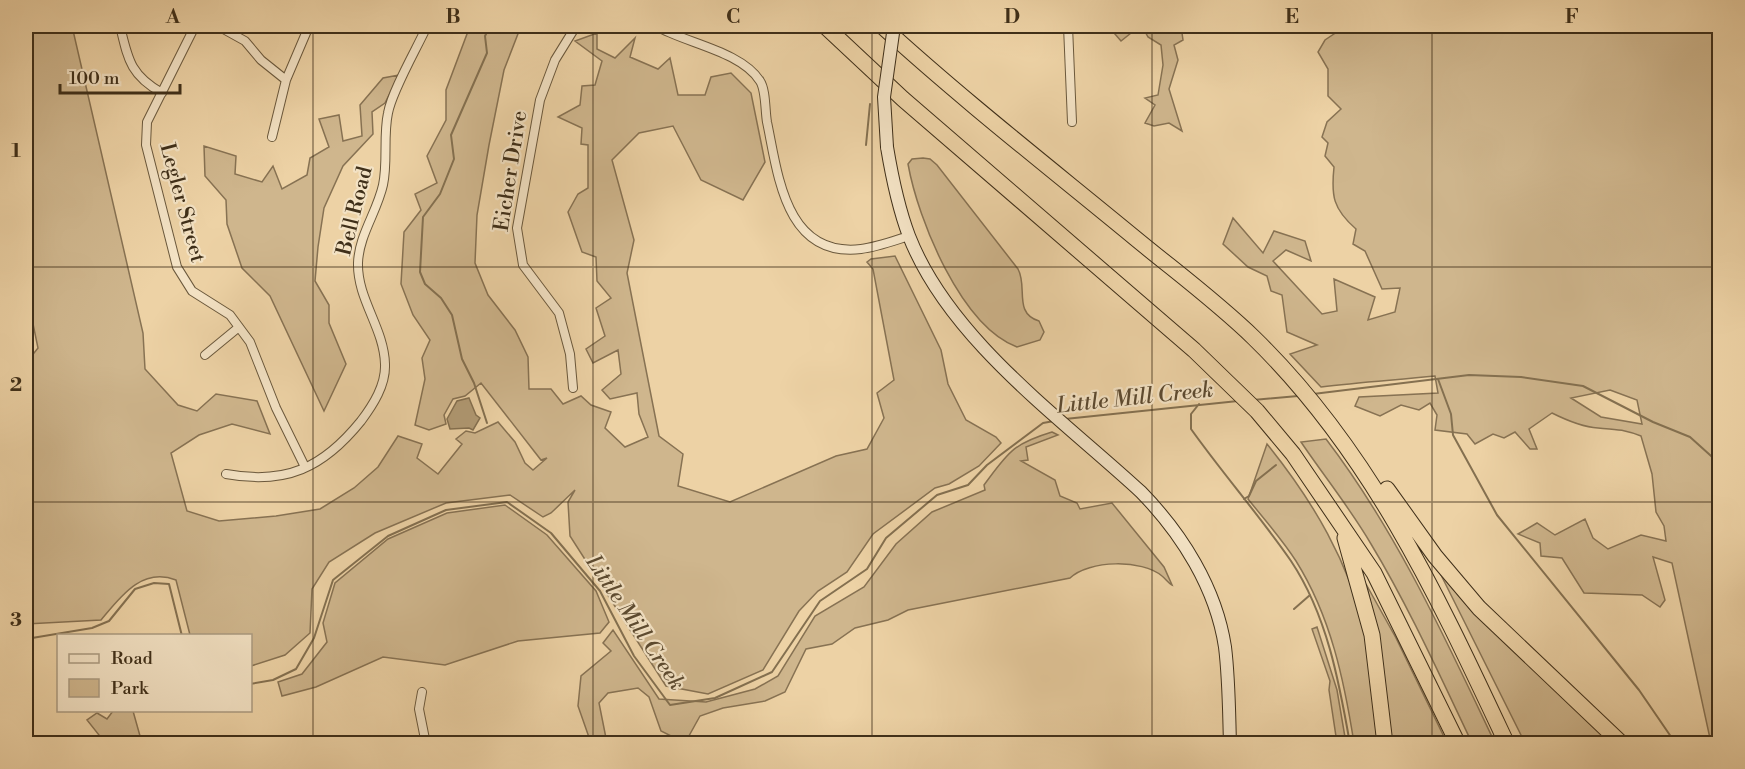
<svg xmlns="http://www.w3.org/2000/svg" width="1745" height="769" viewBox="0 0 1745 769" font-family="'Libre Bodoni',serif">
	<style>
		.green { fill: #cfb68d; stroke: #877253; stroke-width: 1.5; fill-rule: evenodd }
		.water { fill: #b29b75; stroke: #847050; stroke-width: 1.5 }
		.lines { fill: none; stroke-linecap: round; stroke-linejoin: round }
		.stream { stroke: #847050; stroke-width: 2 }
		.minor-casing { stroke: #6a583c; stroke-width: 10 }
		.secondary-casing { stroke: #3f2f19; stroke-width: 14 }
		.motorway-casing { stroke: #3f2f19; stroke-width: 17 }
		.minor { stroke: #f3e2c4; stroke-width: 8 }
		.secondary { stroke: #f3e2c4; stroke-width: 12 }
		.motorway { stroke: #edd2a5; stroke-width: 15 }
		.secondary-bridge-casing { stroke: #3f2f19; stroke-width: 14; stroke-linecap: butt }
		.secondary-bridge { stroke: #f3e2c4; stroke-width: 12 }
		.grid { fill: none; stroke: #3f2f19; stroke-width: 1.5; stroke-opacity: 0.55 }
		.labels { text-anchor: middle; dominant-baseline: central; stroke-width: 4.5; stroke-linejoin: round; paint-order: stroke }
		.street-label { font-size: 21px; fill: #3f2f19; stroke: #f3e2c4 }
		.water-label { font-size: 22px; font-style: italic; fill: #5c4a30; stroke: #f3e2c4 }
		.neatline { fill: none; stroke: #3f2f19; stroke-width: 2 }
		.grid-label { font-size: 20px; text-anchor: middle; font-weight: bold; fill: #3f2f19 }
	</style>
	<rect width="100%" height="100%" fill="#edd2a5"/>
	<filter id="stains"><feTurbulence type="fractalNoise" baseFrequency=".00333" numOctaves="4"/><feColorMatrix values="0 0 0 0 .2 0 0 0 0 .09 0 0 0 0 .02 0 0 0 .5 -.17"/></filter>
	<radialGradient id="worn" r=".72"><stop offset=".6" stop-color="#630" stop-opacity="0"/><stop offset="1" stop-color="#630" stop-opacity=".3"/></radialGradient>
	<!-- green -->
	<path class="green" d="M26 26H72L143 333 145 369 178 405 197 411 216 394 257 401 270 434 232 424 199 435 171 453 187 511 219 521 276 516 320 509 354 488 378 467 398 436 422 444 417 458 438 474 462 444 456 439 466 431 475 433 498 422 515 442 525 463 533 470 547 458 541 460 481 383 465 396 453 399 444 415 446 424 429 430 415 425 425 379 422 358 430 340 413 315 401 284 404 232 421 210 415 194 437 183 427 156 446 120V90L470 26H521L504 70 489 145 477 215 475 263 488 295 515 330 528 357 529 389H551L563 404 581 396 591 405 611 412 605 428 625 447 648 437 639 414 637 393 610 399 602 390 621 374 618 350 593 363 586 349 605 336 596 308 611 298 597 281 596 257 582 252 568 212 578 194 588 188V145L581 144 582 128 558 117 580 105 582 86 595 85 602 61 575 41 597 33V49L615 58 635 38 630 57 658 69 670 58 678 95H705L711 77 731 73 751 93 765 162 743 200 701 180 673 126 639 133 612 160 634 240 627 273 659 436 683 454 678 486 730 502 836 456 867 449 884 418 877 393 894 380 873 269 867 262 871 259 895 256 941 350 948 384 966 420 996 437 1001 443 979 466 949 484 935 488 873 534 847 572 818 591 799 611 763 670 708 694 666 686 570 536 568 502 575 490 551 513 543 517 510 495 446 503 375 533 329 562 312 589 310 633 285 655 251 666 250 636 190 635 176 580C142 567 121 596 101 620L26 624V363L38 348 26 290Z
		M1108 26H1135L1136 29 1121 41Z
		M1142 26 1153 30 1156 26H1181L1183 40 1174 45 1178 60 1169 89 1182 131 1169 123 1154 126 1145 123 1155 105 1145 98 1158 95 1163 65 1161 45 1148 37Z
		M1346 26H1719V743H1711L1672 563 1653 557 1665 600 1660 607 1642 595 1584 593 1562 558 1541 556 1540 543 1518 534 1537 523 1555 535 1585 519 1593 538 1608 549 1641 535 1666 541 1664 526 1656 512 1652 474 1641 436C1625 429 1615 430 1598 428 1582 427 1566 420 1552 413L1529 429 1537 449H1530L1515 432 1504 438 1493 434 1475 444 1467 434 1435 430 1437 415 1430 403 1419 410 1401 405 1380 416 1355 406 1359 397 1438 393 1435 376C1397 380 1359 382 1321 387L1290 354 1317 345 1287 332 1282 295 1271 291 1267 276 1248 267 1223 244 1233 218 1263 253 1274 231 1305 241 1311 261 1286 250 1273 261 1322 314 1337 311 1334 279 1375 297 1368 320 1395 312 1400 288 1382 289 1365 251 1353 244 1356 229C1333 209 1331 196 1334 167L1325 156 1328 143 1322 137 1327 122 1341 109 1328 96V69L1318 52 1325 40ZM1610 390 1637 400 1642 424 1601 417 1571 398Z
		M399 75 385 103 372 112 373 134 343 166 324 208 318 247 315 281 329 305V323L346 364 324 411 270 296 242 268 227 224 226 200 205 176 204 146 236 156 235 174 262 182 273 166 282 189 307 175 310 158 329 147 319 119 339 115 343 141 362 136 360 105 383 78Z
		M923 158 930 159 937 165 1018 269C1028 287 1013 313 1039 321L1044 332 1040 340 1017 347C961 326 918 220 908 164L912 159Z
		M1052 432 1058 435 1026 447 1028 460 1021 461 1055 480 1060 496 1077 503 1080 509 1112 503 1164 567 1172 585C1168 583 1166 579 1162 576 1142 559 1089 560 1070 578L908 610 888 620 855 628 832 644 806 649 785 692 765 701 723 708 700 716 685 743 661 731 649 697 638 688 608 693 599 703 607 743H591L578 706 581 676 611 651 603 643 613 630 659 699 706 702 755 689 778 676 815 616 864 587 896 544 932 512 985 490 984 485C1008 453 1012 444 1052 432Z
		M1326 439C1397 532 1445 638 1495 743H1472C1440 676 1409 607 1371 544 1350 508 1324 476 1301 442Z
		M1267 444C1313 501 1349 562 1366 634 1374 669 1374 708 1378 743H1354C1344 680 1331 617 1296 561 1282 539 1264 519 1248 499Z
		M505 505 547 535 596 591 609 622 600 633 518 641 445 665 383 657 316 687 282 696 278 682 302 674 327 642 323 623 335 583 388 539 447 513Z
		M1439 571 1614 743H1525Z
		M1366 584 1396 638 1447 743H1392L1379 637Z
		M1317 627 1337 690 1346 743H1337L1329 690 1330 681 1312 629Z
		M113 711H133L142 743H95L99 735 87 720 97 713 107 719Z"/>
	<!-- water -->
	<path class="water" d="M469 398 476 415 480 418 473 430 469 428 450 429 447 419 457 401Z"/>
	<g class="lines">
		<!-- stream -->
		<path class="stream" d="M866 145 870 104
			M1438 379 1451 414 1453 435 1497 515 1639 690 1676 744
			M1313 394 1469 375 1521 377 1583 386 1653 422 1690 437 1720 464
			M1253 400 1298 396
			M1199 404 1191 414V429C1223 474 1260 516 1291 561 1327 615 1339 681 1350 744
			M1065 419 1238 401
			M487 423 474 383 462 359 452 315 441 298 425 284 420 272 423 217 440 194 454 159 451 135 487 53 485 36 490 26
			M1244 499 1249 496 1256 481 1276 465
			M1294 609 1310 595
			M26 639 92 628 109 621 135 589 154 583 169 584 182 636
			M250 684 273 680 296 669 314 638 333 580 388 536 446 510 507 502 551 533 600 591 634 656 670 705 715 698 772 672 820 601 867 569 886 538 937 495 968 485 987 465 1043 423 1054 421"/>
		<!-- minor casing -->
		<g class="minor-casing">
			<path id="minor" d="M120 26C128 59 130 75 162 93
				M195 26 147 122 146 145 177 267 192 291 230 315 250 342 276 408 305 467
				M218 26 245 41 261 60 286 80
				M656 26C685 43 741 51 760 81 766 90 765 111 767 122 778 174 785 258 861 249 877 247 893 241 909 236
				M1068 26 1072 122
				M272 137 286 80 309 26
				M205 355 239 327
				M573 388 570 354 559 313 523 265 517 228 540 100 555 60 576 26
				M226 474C286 485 323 468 361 421 373 405 386 385 385 364 384 328 357 299 358 263 359 235 377 212 383 185 388 162 383 136 388 113 392 91 417 48 427 26
				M422 692 419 709 426 744"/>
		</g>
		<!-- secondary casing -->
		<g class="secondary-casing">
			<path id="secondary" d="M887 147C892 177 898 207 909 236 949 339 1061 418 1141 492 1182 534 1216 588 1225 647 1229 679 1229 712 1230 744"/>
		</g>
		<!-- motorway casing -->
		<g class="motorway-casing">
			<path id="motorway" d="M825 26 903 99 1194 350 1257 411 1293 454 1374 573 1458 744
				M882 26C963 100 1050 168 1135 238 1175 271 1217 302 1254 338 1372 453 1438 597 1507 744
				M1387 489 1435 556 1479 608 1622 744
				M1345 538 1372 635 1385 744"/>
		</g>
		<!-- minor -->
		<use href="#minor" class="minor"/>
		<!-- secondary -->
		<use href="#secondary" class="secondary"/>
		<!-- motorway -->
		<use href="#motorway" class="motorway"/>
		<!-- secondary-bridge casing -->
		<g class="secondary-bridge-casing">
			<path id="secondary-bridge" d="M887 147 884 97 894 26"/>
		</g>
		<!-- secondary-bridge -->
		<use href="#secondary-bridge" class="secondary-bridge"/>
	</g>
	<!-- grid -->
	<path class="grid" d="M313 26V744M593 26V744M872 26V744M1152 26V744M1432 26V744M26 267H1720M26 502H1720"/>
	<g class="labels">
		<!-- street labels -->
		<g class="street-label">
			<text transform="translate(511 171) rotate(-81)">Eicher Drive</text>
			<text transform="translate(182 203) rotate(75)">Legler Street</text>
			<text transform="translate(355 211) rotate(-76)">Bell Road</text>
		</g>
		<!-- water labels -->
		<g class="water-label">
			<text transform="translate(1135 398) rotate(-6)">Little Mill Creek</text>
			<text transform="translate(635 623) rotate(56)">Little Mill Creek</text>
		</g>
	</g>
	<!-- margin -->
	<rect width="1745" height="769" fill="none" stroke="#edd2a5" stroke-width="66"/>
	<!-- legend -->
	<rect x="57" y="634" width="195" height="78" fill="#f3e2c4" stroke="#ab9a80" stroke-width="1.5"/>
	<rect x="69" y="654" width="30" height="9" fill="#f3e2c4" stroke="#ab9a80" stroke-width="1.5"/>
	<text x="111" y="664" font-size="18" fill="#3f2f19">Road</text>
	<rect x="69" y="679" width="30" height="18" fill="#cfb68d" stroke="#ab9a80" stroke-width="1.5"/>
	<text x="111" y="694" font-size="18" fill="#3f2f19">Park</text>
	<!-- scale -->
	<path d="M60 84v9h120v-9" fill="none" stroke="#3f2f19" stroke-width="3"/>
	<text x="69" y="84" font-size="18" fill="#3f2f19" stroke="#f3e2c4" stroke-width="4.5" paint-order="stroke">100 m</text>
	<rect x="33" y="33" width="1679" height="703" class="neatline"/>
	<g class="grid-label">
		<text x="173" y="23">A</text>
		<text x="453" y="23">B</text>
		<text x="733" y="23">C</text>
		<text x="1012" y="23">D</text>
		<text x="1292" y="23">E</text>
		<text x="1572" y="23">F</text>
		<text x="16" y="157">1</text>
		<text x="16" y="391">2</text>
		<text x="16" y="626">3</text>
	</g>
	<rect width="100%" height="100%" filter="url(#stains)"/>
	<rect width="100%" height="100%" fill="url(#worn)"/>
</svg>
